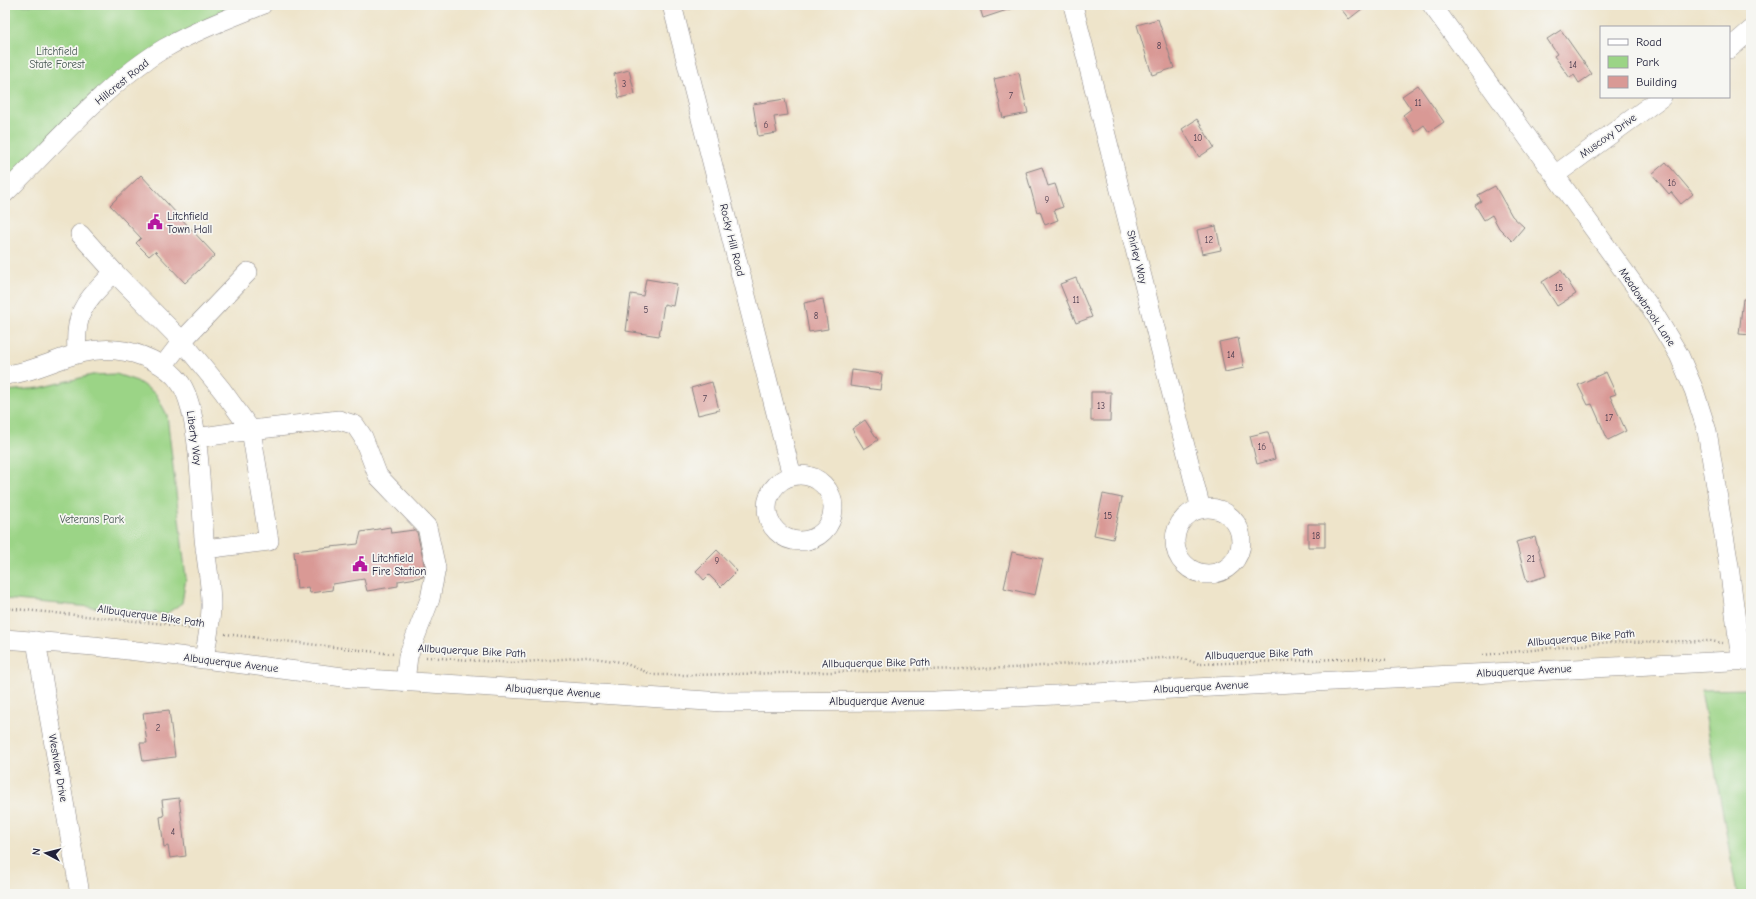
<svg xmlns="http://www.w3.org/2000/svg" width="1756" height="899" viewBox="0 0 1756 899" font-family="'Comic Neue',sans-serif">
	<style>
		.green { fill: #9bd486; stroke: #5e7b60 }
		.building { fill: #d99995 }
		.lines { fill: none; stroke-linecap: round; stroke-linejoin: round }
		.minor-casing { stroke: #888382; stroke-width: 20 }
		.path { stroke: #888382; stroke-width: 2.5; stroke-dasharray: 1 3; stroke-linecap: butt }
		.minor { stroke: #fff; stroke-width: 19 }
		.labels { text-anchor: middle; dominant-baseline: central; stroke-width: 3.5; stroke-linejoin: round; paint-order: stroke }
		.number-label { font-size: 9px; fill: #504052 }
		.park-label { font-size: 11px; fill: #465752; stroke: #f6f6f2 }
		.street-label { font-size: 11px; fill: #22223b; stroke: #f6f6f2 }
		.poi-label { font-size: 11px; fill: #22223b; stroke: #f6f6f2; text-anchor: start }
	</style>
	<rect width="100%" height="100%" fill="#f6f6f2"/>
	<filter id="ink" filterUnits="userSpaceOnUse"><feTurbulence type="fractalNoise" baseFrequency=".025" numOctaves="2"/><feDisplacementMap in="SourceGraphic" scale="8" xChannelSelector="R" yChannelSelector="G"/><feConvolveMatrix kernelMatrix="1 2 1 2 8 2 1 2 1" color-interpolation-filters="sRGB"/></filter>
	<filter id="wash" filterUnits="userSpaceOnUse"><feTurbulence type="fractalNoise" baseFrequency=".012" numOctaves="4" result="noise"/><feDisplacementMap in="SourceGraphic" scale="16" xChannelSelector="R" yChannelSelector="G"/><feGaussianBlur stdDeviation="0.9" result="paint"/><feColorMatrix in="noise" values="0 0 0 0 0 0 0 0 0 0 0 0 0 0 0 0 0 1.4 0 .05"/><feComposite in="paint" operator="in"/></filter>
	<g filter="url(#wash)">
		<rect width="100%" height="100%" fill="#eee4ca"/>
		<!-- green -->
		<path class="green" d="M5 5H236L197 24 5 183Z
			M116 374 137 381 156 394 167 415 186 578 182 603 166 614 5 599V391L40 388 92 375Z
			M1751 689V894H1737L1701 690Z"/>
		<g id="blocks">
			<!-- building -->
			<path class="building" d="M979 5H1016V7L983 18Z
				M1338 5H1367L1349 19Z
				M1158 19 1174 68 1152 75 1137 25Z
				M1561 30 1592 74 1579 83 1574 75 1570 78 1554 56 1557 54 1547 39Z
				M629 70 635 94 619 98 614 74Z
				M1019 73 1028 113 1003 118 994 79Z
				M1418 85 1444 122 1429 132 1424 125 1415 132 1403 115 1411 109 1402 96Z
				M785 99 788 115 774 117 777 133 758 136 753 104Z
				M1197 119 1214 147 1199 157 1182 129Z
				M1666 162 1693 194 1681 204 1671 192 1669 194 1652 174Z
				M1042 167 1048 186 1055 184 1063 207 1054 210 1058 220 1045 225 1040 211 1037 212 1026 172Z
				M141 175 215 255 185 283 155 251 149 256 136 243 141 238 110 205Z
				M1495 186 1512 216 1524 227 1512 241 1499 228 1492 215 1484 220 1475 205 1481 201 1478 195Z
				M1216 226 1221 250 1202 254 1197 230Z
				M1561 270 1576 294 1557 306 1542 282Z
				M1076 278 1092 317 1076 323 1060 284Z
				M646 279 677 284 673 306 664 304 659 336 626 331 631 294 643 296Z
				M823 299 828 329 809 332 804 303Z
				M1743 299H1751V335L1739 334Z
				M1238 338 1244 368 1225 372 1219 342Z
				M852 370 882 374 880 390 850 386Z
				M1606 372 1616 394 1610 396 1626 431 1608 440 1592 404 1588 405 1578 385Z
				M712 382 719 410 698 415 691 388Z
				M1091 392H1111L1110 421H1091Z
				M865 420 878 440 864 449 852 429Z
				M1266 432H1268L1275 459 1257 464 1250 436Z
				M1103 494 1122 498 1113 539 1094 535Z
				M1308 524H1325V547H1308Z
				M390 527 391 533 414 530 417 532 425 568 423 577 398 581V586L367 591 364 579 333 584 332 590 310 593 308 587 297 589 294 551 358 544 361 532Z
				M1535 537 1546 576 1527 582 1516 542Z
				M717 550 737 571 721 587 709 575 704 580 696 571Z
				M1012 552 1043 559 1035 595 1004 588Z
				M169 710 175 757 143 761 140 743H147L143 713Z
				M179 798 186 856 170 858 168 846 164 847 160 817 164 816 162 800Z"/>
		</g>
	</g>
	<g filter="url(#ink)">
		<use href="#blocks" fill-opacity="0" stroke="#888382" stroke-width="1"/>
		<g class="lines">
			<!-- minor casing -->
			<g class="minor-casing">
				<path id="minor" d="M672 5 792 476
					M1073 5 1201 509
					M1432 5 1650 307 1679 355 1694 390 1707 431 1729 566 1739 645 1744 660
					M1729 49 1751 30
					M1555 175 1662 97
					M5 193C54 145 106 83 165 48 195 31 229 18 262 5
					M80 234 114 272
					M77 353C74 309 86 302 114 272L182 341 163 366
					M5 375C45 371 74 346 116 350 139 352 168 364 181 384 200 412 201 502 204 538 206 560 211 583 211 605 211 623 207 641 204 659
					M196 438 251 430 339 420 355 425 363 437 378 476 427 527 436 568 430 599 408 656 405 682
					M767 508a33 33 0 1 1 66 0a33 33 0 1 1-66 0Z
					M1175 541a33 33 0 1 1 66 0a33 33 0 1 1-66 0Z
					M205 549 269 541 251 430 222 390 182 341 248 272
					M5 639 94 646 204 659 351 678 723 702 935 701 1751 660
					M36 641 80 894"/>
			</g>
			<!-- path -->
			<path class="path" d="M5 608 165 624 192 629
				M225 634 393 654
				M1483 655 1611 642 1710 641 1723 643
				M426 657 512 663 587 657 621 662 654 675H690L1011 668 1178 657 1199 664 1365 658 1388 660"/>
			<!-- minor -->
			<use href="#minor" class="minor"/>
		</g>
	</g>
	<!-- icons -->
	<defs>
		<g id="civic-bare" transform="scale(1.2)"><path d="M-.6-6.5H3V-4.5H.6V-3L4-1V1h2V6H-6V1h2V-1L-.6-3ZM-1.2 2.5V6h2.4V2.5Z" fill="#b5179e" stroke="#f6f6f2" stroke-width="2.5" paint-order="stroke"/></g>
	</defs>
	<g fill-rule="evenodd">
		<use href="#civic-bare" x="155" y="222"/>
		<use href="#civic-bare" x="360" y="564"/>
	</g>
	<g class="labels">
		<!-- number labels -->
		<g class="number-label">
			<text x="1159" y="46">8</text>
			<text x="1573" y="65">14</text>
			<text x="624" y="84">3</text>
			<text x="1011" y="96">7</text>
			<text x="1418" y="103">11</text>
			<text x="766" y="125">6</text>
			<text x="1198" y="138">10</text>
			<text x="1672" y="183">16</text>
			<text x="1047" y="200">9</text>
			<text x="1209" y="240">12</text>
			<text x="1559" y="288">15</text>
			<text x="1076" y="300">11</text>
			<text x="646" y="310">5</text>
			<text x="816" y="316">8</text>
			<text x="1231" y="355">14</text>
			<text x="705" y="399">7</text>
			<text x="1101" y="406">13</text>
			<text x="1609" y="418">17</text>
			<text x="1262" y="447">16</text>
			<text x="1108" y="516">15</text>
			<text x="1316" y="536">18</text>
			<text x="1531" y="559">21</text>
			<text x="717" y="561">9</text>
			<text x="158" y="728">2</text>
			<text x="173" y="832">4</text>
		</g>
		<!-- park labels -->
		<g class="park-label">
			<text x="57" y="51">Litchfield<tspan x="57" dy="13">State Forest</tspan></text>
			<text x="92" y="519">Veterans Park</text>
		</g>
		<!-- street labels -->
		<g class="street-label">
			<text transform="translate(122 82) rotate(-39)">Hillcrest Road</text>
			<text transform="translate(1608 136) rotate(-36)">Muscovy Drive</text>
			<text transform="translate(732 240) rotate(76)">Rocky Hill Road</text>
			<text transform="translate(1137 257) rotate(76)">Shirley Way</text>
			<text transform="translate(1647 307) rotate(56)">Meadowbrook Lane</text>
			<text transform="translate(194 438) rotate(82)">Liberty Way</text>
			<text transform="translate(151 616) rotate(8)">Allbuquerque Bike Path</text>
			<text transform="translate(1581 638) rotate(-5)">Allbuquerque Bike Path</text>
			<text transform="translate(472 651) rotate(3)">Allbuquerque Bike Path</text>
			<text transform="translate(1259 654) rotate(-2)">Allbuquerque Bike Path</text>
			<text transform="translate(231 663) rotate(7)">Albuquerque Avenue</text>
			<text transform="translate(876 663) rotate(-1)">Allbuquerque Bike Path</text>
			<text transform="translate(1524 671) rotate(-3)">Albuquerque Avenue</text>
			<text transform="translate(1201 687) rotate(-3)">Albuquerque Avenue</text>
			<text transform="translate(553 691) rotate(4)">Albuquerque Avenue</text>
			<text x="877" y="701">Albuquerque Avenue</text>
			<text transform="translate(58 768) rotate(80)">Westview Drive</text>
		</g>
		<!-- poi labels -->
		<g class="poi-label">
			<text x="167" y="216">Litchfield<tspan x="167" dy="13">Town Hall</tspan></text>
			<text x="372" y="558">Litchfield<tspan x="372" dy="13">Fire Station</tspan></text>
		</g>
	</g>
	<!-- margin -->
	<rect width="1756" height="899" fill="none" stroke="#f6f6f2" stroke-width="20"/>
	<!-- legend -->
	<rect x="1600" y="26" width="130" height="72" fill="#f6f6f2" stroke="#a1a1a9"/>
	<rect x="1608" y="39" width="20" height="6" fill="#ffffff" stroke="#a1a1a9"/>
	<text x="1636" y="46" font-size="12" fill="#22223b">Road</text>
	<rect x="1608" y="56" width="20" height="12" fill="#9bd486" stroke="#a1a1a9"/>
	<text x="1636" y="66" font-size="12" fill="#22223b">Park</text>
	<rect x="1608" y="76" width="20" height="12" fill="#d99995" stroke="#a1a1a9"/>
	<text x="1636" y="86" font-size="12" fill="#22223b">Building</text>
	<!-- north arrow -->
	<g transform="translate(46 853) rotate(277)" stroke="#f6f6f2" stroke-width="3" paint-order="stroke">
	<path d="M0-3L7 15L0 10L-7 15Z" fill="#22223b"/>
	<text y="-6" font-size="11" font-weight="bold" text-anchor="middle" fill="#22223b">N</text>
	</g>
</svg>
